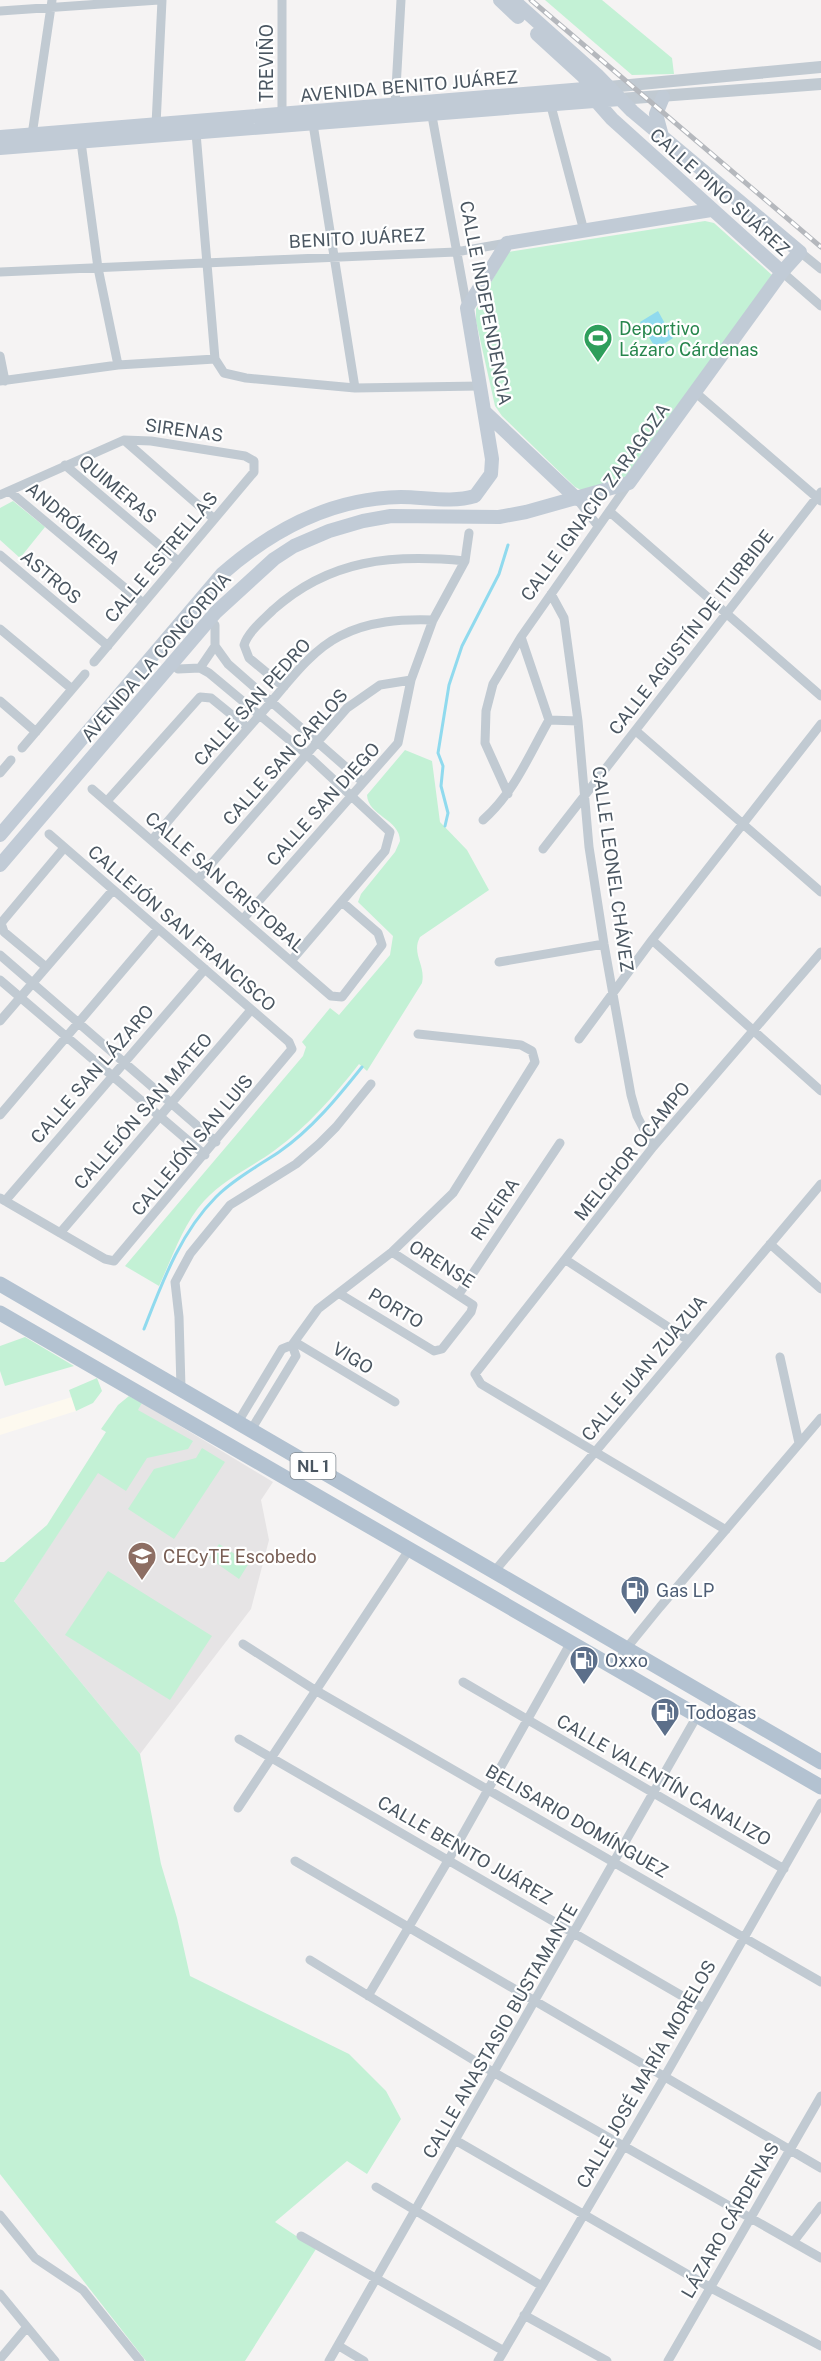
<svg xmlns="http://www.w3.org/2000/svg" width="821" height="2361" viewBox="0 0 821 2361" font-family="'Public Sans',sans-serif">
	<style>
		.commercial { fill: #fdf9ef }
		.education { fill: #e6e4e5 }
		.green { fill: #c3f1d5 }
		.water { fill: #90daee }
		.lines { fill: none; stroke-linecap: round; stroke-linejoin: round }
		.stream { stroke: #90daee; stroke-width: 3 }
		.minor { stroke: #c1cad2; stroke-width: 9 }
		.tertiary { stroke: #c1cad2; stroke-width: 12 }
		.secondary { stroke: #c1cbd6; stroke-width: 14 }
		.primary { stroke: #b3c2d1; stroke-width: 15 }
		.rail-casing { stroke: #b5b8bd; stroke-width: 5 }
		.rail { stroke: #fff; stroke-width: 3; stroke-dasharray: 9; stroke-linecap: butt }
		.labels { text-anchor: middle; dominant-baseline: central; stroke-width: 4.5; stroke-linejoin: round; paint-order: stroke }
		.shield { fill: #fff; stroke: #808990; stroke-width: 1.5 }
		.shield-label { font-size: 16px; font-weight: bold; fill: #4a5661 }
		.street-label { font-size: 18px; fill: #4a5661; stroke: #fff }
		.leisure-label { font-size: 18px; fill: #27864d; stroke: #fff; text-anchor: start }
		.education-label { font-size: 18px; fill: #785e54; stroke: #fff; text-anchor: start }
		.service-label { font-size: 18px; fill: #4e5e75; stroke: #fff; text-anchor: start }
	</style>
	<rect width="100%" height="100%" fill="#f5f3f3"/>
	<!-- commercial -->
	<path class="commercial" d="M72 1397 76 1411 0 1435V1419Z"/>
	<!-- education -->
	<path class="education" d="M142 1403 273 1482 261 1500 269 1540 251 1609 140 1754 14 1601Z"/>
	<!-- green -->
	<path class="green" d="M545 0H602L672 58 674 74 632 75Z
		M705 221 714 223 772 275 629 476 581 490 575 487 502 416 495 406 476 321V309L508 252Z
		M13 501 45 527 20 558 0 540V508Z
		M405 750 432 761 440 822 467 850 489 890 420 937C411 954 426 965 422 983L367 1071 359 1064C334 1096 308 1126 275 1150 252 1167 224 1179 204 1201 183 1224 172 1258 159 1286L125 1266 303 1056 306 1047 302 1042 330 1008 339 1015 390 955 393 936 358 902 361 894 395 852 400 841C400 819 368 816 367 795Z
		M25 1337 74 1366 5 1386 0 1371V1346Z
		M97 1378 102 1391 93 1403 76 1411 69 1390Z
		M129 1396 142 1403 138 1410 193 1441 188 1449 147 1458 126 1491 98 1473 14 1601 140 1754 161 1864 177 1918 190 1976 349 2054 386 2091 401 2119 367 2174 347 2161 275 2222 316 2249 245 2361H146L0 2174V1562H4L47 1525 106 1432 101 1429 118 1405Z
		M202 1448 225 1462 174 1539 128 1509 154 1469 196 1458Z
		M219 1544 249 1563 239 1579 209 1558Z
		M108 1571 212 1636 170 1700 65 1635Z"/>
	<!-- water -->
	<path class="water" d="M658 311 673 338 656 349 640 322Z"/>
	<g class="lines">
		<!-- stream -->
		<path class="stream" d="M445 826 448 813 441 786 443 766 438 753 449 685 462 646 499 574 508 545
			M144 1329C162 1283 180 1233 216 1197 234 1179 258 1166 279 1152 312 1129 338 1097 362 1067"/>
		<!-- minor -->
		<path class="minor" d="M282 0V118
			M0 11 159 0
			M395 106 401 0
			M551 106 584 231
			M432 116 467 308
			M313 124 355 388
			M156 125 162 0
			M196 133 215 359 224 373 246 378 355 388 480 386
			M32 135 52 0
			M81 142 98 268 118 365
			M800 252 821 269
			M0 272 456 252 507 243
			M782 272 821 306
			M0 356 5 381
			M0 381 118 365 215 359
			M696 393 821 501
			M124 440 213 518
			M65 465 178 561
			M9 491 143 603
			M0 495 124 440 151 441 245 456 254 461V472L94 662
			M577 499 598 526
			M610 512 821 696
			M0 555 108 646
			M551 594 564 618 578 721 589 847 604 944 631 1095 637 1116 653 1147
			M209 620 215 625V646L228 664 363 782
			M0 629 72 689
			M521 637 549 720 578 721
			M172 664 178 669 200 668 209 673 305 753 390 832 385 851 291 961
			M200 668 215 646
			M284 687 249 658 244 645C248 632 263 620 273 610 330 559 392 554 465 561
			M0 701 36 732
			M636 731 821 892
			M22 748 85 674
			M0 773 11 760
			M92 789 331 996 342 997 382 945 378 933 342 902
			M508 794 485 743 486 711 493 684 521 637 629 483
			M107 801 200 697 211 698 248 728
			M483 820C514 793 529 755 549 720
			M152 840C189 796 227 752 265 709 287 684 310 651 340 636 369 621 401 619 433 620
			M543 849 821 492
			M198 879 347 708 380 685 411 680
			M243 919 398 743 411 680 433 620 465 561 469 533
			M652 940 821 1091
			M0 955 216 1142
			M499 962 604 944
			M46 967 4 932 1 923 64 848
			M0 980 205 1155
			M0 1021 113 890
			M579 1039 652 940 821 724
			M0 1115 158 929
			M0 1198 105 1259 114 1261 292 1049 289 1042 49 834
			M5 1201 205 969
			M60 1233 251 1010
			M770 1244 821 1289
			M566 1260 688 1340
			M340 1294 434 1351 442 1349 471 1312 473 1305 392 1252
			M459 1294 560 1143
			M295 1342 395 1402
			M780 1357 799 1443
			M181 1388 179 1317 175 1282 190 1254 230 1205 296 1164 319 1144 336 1127 371 1084
			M238 1422 282 1349 292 1345 318 1309 392 1252 453 1193 535 1062 532 1051 521 1045 418 1034
			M251 1430 296 1356 292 1345
			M726 1530 481 1384 475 1374 653 1147 821 952
			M493 1573 821 1184
			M243 1644 315 1690 821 1982
			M614 1669 625 1650 660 1607 821 1418
			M463 1682 784 1869
			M239 1739 703 2008
			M238 1808 409 1550
			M295 1861 821 2168
			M310 1960 493 2072 821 2258
			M368 1996 449 1859 570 1644
			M455 2140 711 2288 821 2346
			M376 2187 542 2286
			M0 2215 35 2258 83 2290 140 2361
			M301 2236 504 2351
			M794 2241 821 2206
			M0 2294 55 2361
			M524 2315 607 2361
			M339 2346 364 2361
			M0 2359 27 2327
			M329 2361 697 1716
			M498 2361 665 2076 821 1803
			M668 2361 821 2096"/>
		<!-- tertiary -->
		<path class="tertiary" d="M609 87 821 67
			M620 99 821 84"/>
		<!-- secondary -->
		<path class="secondary" d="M500 0 518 17
			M537 34 584 77 597 102 612 119 782 272
			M662 136 656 114 663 97
			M0 137 609 87
			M0 148 620 99
			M486 413 577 499
			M475 496 491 474 492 459 467 308 507 243 711 210
			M0 835 222 574C272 530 333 498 401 497 425 497 452 503 475 496
			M0 865 216 612 274 559 294 546 329 531 363 521 391 516 499 517 526 512 629 483 782 272 800 252 632 111 597 75 513 0"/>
		<!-- primary -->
		<path class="primary" d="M0 1284 821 1762
			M0 1313 821 1787"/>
		<!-- rail casing -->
		<g class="rail-casing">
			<path id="rail" d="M531 0 821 247"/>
		</g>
		<!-- rail -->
		<use href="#rail" class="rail"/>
	</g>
	<!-- icons -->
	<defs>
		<g id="stadium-pin" transform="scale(1.5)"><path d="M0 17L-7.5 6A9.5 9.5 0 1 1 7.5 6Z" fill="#2e9e5b" stroke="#fff"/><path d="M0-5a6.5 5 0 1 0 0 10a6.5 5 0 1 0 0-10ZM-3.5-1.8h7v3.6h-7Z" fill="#fff"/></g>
		<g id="school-pin" transform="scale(1.5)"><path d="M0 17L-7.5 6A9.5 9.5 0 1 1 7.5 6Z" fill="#8d6e63" stroke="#fff"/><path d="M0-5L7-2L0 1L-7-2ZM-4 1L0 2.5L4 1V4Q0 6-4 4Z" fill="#fff"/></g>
		<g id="fuel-pin" transform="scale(1.5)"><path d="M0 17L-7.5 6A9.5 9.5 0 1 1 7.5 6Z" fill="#5c6f8a" stroke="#fff"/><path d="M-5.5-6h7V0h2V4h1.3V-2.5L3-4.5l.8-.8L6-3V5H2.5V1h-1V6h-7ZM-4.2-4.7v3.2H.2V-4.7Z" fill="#fff"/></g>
	</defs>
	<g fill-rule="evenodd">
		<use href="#stadium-pin" x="598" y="338"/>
		<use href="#school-pin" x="142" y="1556"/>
		<use href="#fuel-pin" x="635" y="1590"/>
		<use href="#fuel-pin" x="584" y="1660"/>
		<use href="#fuel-pin" x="665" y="1712"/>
	</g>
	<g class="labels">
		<!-- shield labels -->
		<rect class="shield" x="290.5" y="1453" width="45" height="26" rx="4.5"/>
		<g class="shield-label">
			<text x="313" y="1466">NL 1</text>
		</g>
		<!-- street labels -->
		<g class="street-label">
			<text transform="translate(266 63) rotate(-90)">TREVIÑO</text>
			<text transform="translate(409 86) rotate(-5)">AVENIDA BENITO JUÁREZ</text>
			<text transform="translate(720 192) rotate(42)">CALLE PINO SUÁREZ</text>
			<text transform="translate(357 238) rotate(-3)">BENITO JUÁREZ</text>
			<text transform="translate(486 303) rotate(79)">CALLE INDEPENDENCIA</text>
			<text transform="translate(184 430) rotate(8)">SIRENAS</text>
			<text transform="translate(118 489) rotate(40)">QUIMERAS</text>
			<text transform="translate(595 502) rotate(-54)">CALLE IGNACIO ZARAGOZA</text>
			<text transform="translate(73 523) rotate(40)">ANDRÓMEDA</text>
			<text transform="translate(161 557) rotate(-50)">CALLE ESTRELLAS</text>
			<text transform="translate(51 577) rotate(40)">ASTROS</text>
			<text transform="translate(691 632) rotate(-52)">CALLE AGUSTÍN DE ITURBIDE</text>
			<text transform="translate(156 657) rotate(-49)">AVENIDA LA CONCORDIA</text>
			<text transform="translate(252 702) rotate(-48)">CALLE SAN PEDRO</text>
			<text transform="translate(285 757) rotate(-48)">CALLE SAN CARLOS</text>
			<text transform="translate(323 804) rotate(-48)">CALLE SAN DIEGO</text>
			<text transform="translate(613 869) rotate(82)">CALLE LEONEL CHÁVEZ</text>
			<text transform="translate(225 882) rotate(41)">CALLE SAN CRISTOBAL</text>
			<text transform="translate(182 928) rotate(41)">CALLEJÓN SAN FRANCISCO</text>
			<text transform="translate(92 1074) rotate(-49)">CALLE SAN LÁZARO</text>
			<text transform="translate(143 1111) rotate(-49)">CALLEJÓN SAN MATEO</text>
			<text transform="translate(192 1145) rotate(-50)">CALLEJÓN SAN LUIS</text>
			<text transform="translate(632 1151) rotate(-51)">MELCHOR OCAMPO</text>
			<text transform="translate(495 1209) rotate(-56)">RIVEIRA</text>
			<text transform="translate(442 1264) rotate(32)">ORENSE</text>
			<text transform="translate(396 1308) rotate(31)">PORTO</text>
			<text transform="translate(353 1358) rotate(31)">VIGO</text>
			<text transform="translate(644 1368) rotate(-50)">CALLE JUAN ZUAZUA</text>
			<text transform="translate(664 1780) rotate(30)">CALLE VALENTÍN CANALIZO</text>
			<text transform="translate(577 1821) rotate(30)">BELISARIO DOMÍNGUEZ</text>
			<text transform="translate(465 1850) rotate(30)">CALLE BENITO JUÁREZ</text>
			<text transform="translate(500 2031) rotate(-60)">CALLE ANASTASIO BUSTAMANTE</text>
			<text transform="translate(646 2074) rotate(-60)">CALLE JOSÉ MARÍA MORELOS</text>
			<text transform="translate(730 2220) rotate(-60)">LÁZARO CÁRDENAS</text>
		</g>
		<!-- leisure labels -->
		<g class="leisure-label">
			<text x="619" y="328">Deportivo<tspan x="619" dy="21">Lázaro Cárdenas</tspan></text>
		</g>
		<!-- education labels -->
		<g class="education-label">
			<text x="163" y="1556">CECyTE Escobedo</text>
		</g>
		<!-- service labels -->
		<g class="service-label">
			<text x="656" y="1590">Gas LP</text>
			<text x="605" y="1660">Oxxo</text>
			<text x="686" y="1712">Todogas</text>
		</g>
	</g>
</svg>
